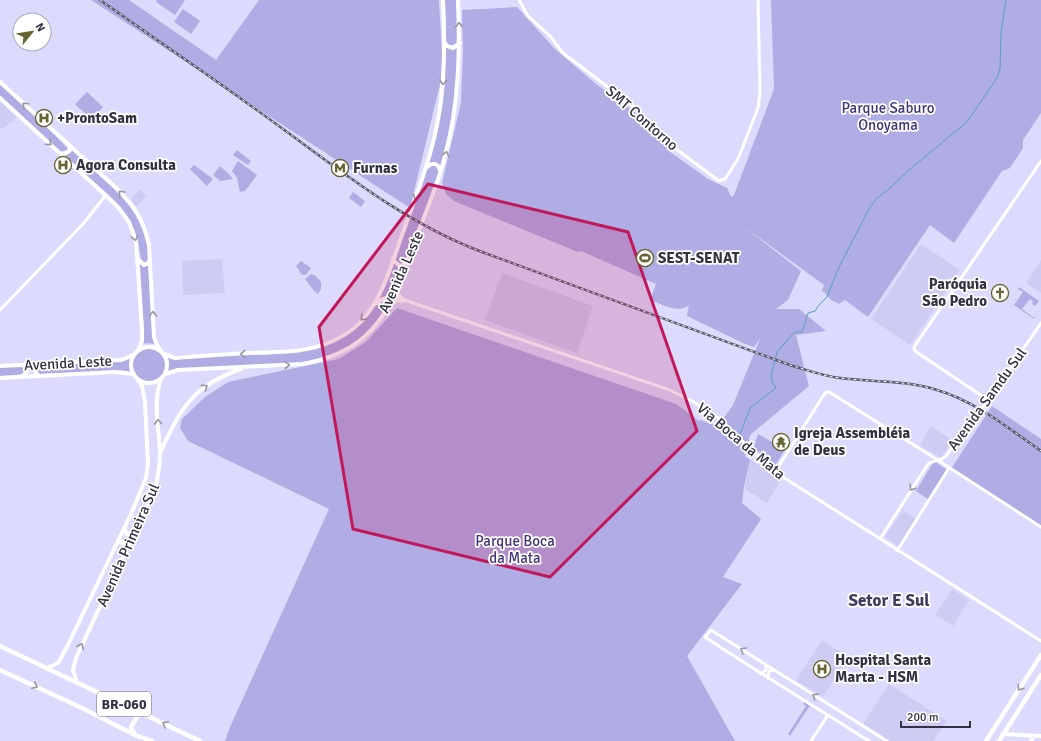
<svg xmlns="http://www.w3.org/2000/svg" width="1041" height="741" viewBox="0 0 1041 741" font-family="Signika,sans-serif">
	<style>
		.built { fill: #ceccf3 }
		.green { fill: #b0ace4 }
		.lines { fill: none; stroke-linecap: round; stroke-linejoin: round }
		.stream { stroke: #57a0bf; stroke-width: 1 }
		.minor { stroke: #fff; stroke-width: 3 }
		.major { stroke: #fff; stroke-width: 4 }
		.highway { stroke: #fff; stroke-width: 4.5 }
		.rail-casing { stroke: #59586d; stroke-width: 2.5 }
		.rail { stroke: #fff; stroke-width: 1; stroke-dasharray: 3; stroke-linecap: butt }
		.oneway { stroke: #9998a0 }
		.marked { fill: #c2185b; fill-opacity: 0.2; stroke: #c2185b; stroke-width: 3; stroke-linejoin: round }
		.labels { text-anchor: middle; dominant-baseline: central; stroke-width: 3.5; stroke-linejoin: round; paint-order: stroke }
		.shield { fill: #fff; stroke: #706f7b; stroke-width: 1 }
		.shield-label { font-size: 14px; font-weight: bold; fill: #333142 }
		.park-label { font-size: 15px; fill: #41347b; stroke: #fff }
		.poi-label { font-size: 15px; font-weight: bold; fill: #333142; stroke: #fff; text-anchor: start }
		.street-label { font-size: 15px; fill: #333142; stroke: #fff }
		.quarter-label { font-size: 17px; font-weight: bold; fill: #403d60; stroke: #fff }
	</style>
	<rect width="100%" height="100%" fill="#dcdbfd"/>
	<!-- built -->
	<path class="built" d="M0 101 17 117 2 129 0 128Z
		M140 189 146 196 136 207 131 199Z
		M921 244 960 270 910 345 871 319Z
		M222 259 225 293 183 295 182 261Z
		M1041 260V293L1026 283Z
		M502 273 593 306 577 353 485 320Z
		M931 426 952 440 941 458 920 445Z
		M750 459 781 480 767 503 745 489Z
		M903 510 916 519 899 546 885 537Z
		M952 589 969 600 953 626 935 615Z
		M822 640 848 657 823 697 796 680Z
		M889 684 947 721 933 741H890L863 724Z"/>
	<!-- green -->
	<path class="green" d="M91 0H129L216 60 259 0H439L443 72 410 208Z
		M157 0H185L175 15 156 2Z
		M445 0H456L459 43 453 111 440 173 410 254 383 317 355 346 316 362 178 369 166 375 169 365 168 356 293 351 326 345 359 323 368 312 383 286 425 173 442 109 445 84 446 42Z
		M771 0H1041V113L1023 140V148L1010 168 1002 171 954 243 930 225 868 317 845 300 839 304 831 300 822 290 824 285 743 226 801 271 788 300 776 309H799L826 331 796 335 809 386 750 435 745 456 750 460 744 487 742 503 761 519 723 577 742 584 687 656 735 741H225L230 727 329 509 188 441 180 428 182 419 205 397 228 382 339 359 366 342 397 308 676 404 699 421 700 420 718 426 733 405 760 339 754 347 743 343 687 316 689 305C678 314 662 304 650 300L656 284 581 251 578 252 454 201 446 194 442 183 461 103 463 51 462 10 517 7 554 48 596 84 636 113 652 137 655 135 669 145 666 149 708 179 727 188 731 197 734 195 774 89Z
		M183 9 200 21 191 34 174 22Z
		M0 82 37 116 69 150 61 152 0 96Z
		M87 92 103 107 92 120 75 104Z
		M72 149 87 163 82 166 81 170 63 155 67 154Z
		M237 150 251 161 248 165 233 155Z
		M238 161 257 175 245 191 240 192 237 178 232 171Z
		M194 165 213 179 207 186 190 169Z
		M220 166 228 173 233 179 220 181 213 175Z
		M84 167H90C114 188 137 207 146 239 148 245 148 253 149 260L146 263H143L141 260C136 213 116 202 83 172Z
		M353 192 365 201 361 207 349 198Z
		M301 261 311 268 306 275H302L296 266Z
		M140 264 143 266 149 264 155 344 146 343 143 344 144 331Z
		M311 274 316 276 321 282V289L318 294 315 292 305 279Z
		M1019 287 1039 301 1035 306 1032 304 1033 301 1030 299 1022 309 1034 318 1041 308 1034 319 1014 305 1023 292 1018 289Z
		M133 365a16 16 0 1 1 32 0a16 16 0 1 1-32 0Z
		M130 359 131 372 120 370 119 371 39 374 36 369 40 366 67 364 120 362Z
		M0 367H24L25 370 24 374 0 376Z
		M992 406 1041 439V527L951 469Z
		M758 434 785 450 774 467 754 447Z
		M934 461 947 470 928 499 916 491Z
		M805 701 811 704 790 736 788 734 806 706 803 704Z"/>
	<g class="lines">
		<!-- stream -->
		<path class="stream" d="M734 444 740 434 750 408 776 388 772 381 771 377 777 352 791 336 795 332H802L808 313 815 311 818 306 827 297 839 267 870 207 877 198 889 189 909 170 967 122 997 78 1000 69 1001 32 1006 0"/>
		<!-- minor -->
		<path class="minor" d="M519 0 528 16 550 36 563 53 637 109 652 131 719 181 725 179 738 159 758 108 760 91 758 0
			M393 297 401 298 410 302 667 389C683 396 699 404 713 414 736 431 753 455 775 472L1041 641
			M389 306 397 301H406
			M0 310 83 224 106 195
			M988 400 915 351 914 347 1041 161
			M775 472 825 393 829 392 933 457 1041 527
			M880 539 928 464C934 460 941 461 946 456L988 400 1041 323
			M897 551 949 468
			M761 674 766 670V665
			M768 678 769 671 774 670
			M811 741 828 715
			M869 741C814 706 759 673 705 637L711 630 887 741"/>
		<!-- major -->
		<path class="major" d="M445 43 447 46 453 48 460 43
			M0 82 114 186C133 204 143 218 149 245L154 337 156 343 161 351
			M0 98 118 207 129 222 136 241 142 331V341L138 351
			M61 154 68 152 70 150 69 145
			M427 167C432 162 439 163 440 171
			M83 174 84 166 90 165
			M138 259 144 265 148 263 150 260
			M393 259 395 262 400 266 403 265 405 261
			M397 288 398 295 401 298
			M375 304 383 299 393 297
			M131 365a18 18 0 1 1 36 0a18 18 0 1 1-36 0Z
			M164 354 175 358C200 356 225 354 250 353 278 352 307 353 333 341 346 335 360 325 368 313 384 292 392 263 401 238 415 198 432 158 439 114 445 76 445 38 443 0
			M0 366 119 360 124 359 135 354
			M165 374 178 370 302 364C325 360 346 353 364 337 390 315 400 281 411 250 423 219 437 188 445 156 459 105 460 53 458 0
			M22 376 27 372 26 368 23 365
			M39 376 36 373 35 370 39 364
			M0 378 115 372 134 374
			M160 453C181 408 192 386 241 369
			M124 528 127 534 135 533
			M118 541 128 546
			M47 668 58 663 67 647 131 514 146 478 148 464 145 402 142 386 136 377
			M77 683 73 670 76 658 155 489C158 477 160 465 160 452 159 428 152 400 162 377
			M1003 734 1041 736
			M1031 741 1034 736"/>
		<!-- highway -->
		<path class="highway" d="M0 646 200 741
			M0 670 82 708 135 735 152 741
			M135 735 131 727 138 715 144 714
			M986 741 1041 655
			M999 741 1041 675"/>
		<!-- rail casing -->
		<g class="rail-casing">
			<path id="rail" d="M100 0C161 43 223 85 283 129 346 175 408 224 482 252L790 365C807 370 823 376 840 378 872 382 905 380 937 390 975 401 1008 428 1041 451"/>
		</g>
		<!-- rail -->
		<use href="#rail" class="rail"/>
	</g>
	<!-- one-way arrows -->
	<defs><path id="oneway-chevron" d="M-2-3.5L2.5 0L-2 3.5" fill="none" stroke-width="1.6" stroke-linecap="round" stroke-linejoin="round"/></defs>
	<g class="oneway">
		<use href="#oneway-chevron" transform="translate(459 25) rotate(-92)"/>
		<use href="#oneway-chevron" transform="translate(443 82) rotate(95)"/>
		<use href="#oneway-chevron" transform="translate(25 105) rotate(-137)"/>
		<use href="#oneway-chevron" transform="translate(49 143) rotate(42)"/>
		<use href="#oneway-chevron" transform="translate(446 154) rotate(-76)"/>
		<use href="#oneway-chevron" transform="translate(121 193) rotate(-135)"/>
		<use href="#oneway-chevron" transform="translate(416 197) rotate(110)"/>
		<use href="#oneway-chevron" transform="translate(135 238) rotate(76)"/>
		<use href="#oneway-chevron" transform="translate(153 314) rotate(-92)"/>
		<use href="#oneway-chevron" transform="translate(363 318) rotate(133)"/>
		<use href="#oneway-chevron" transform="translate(243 354) rotate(177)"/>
		<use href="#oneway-chevron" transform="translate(287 365) rotate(-3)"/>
		<use href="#oneway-chevron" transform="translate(205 387) rotate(-36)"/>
		<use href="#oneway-chevron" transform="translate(158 422) rotate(-93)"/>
		<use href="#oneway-chevron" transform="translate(912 488) rotate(123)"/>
		<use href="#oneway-chevron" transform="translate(81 646) rotate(-65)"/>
		<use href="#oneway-chevron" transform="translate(743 650) rotate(-149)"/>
		<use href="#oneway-chevron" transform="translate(35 686) rotate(25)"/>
		<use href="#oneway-chevron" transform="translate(1020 688) rotate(123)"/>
		<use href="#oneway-chevron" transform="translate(815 696) rotate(-148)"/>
		<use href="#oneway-chevron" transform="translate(165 724) rotate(-154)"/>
	</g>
	<!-- marked area -->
	<path class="marked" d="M428 184 628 232 697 431 550 577 353 529 319 327Z"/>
	<!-- icons -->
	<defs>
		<g id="hospital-ring" transform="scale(0.9)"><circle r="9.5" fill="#fff" stroke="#666431" stroke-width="1.5"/><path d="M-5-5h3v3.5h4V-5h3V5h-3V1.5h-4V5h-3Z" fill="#666431"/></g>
		<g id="metro-ring" transform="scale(0.9)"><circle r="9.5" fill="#fff" stroke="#666431" stroke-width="1.5"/><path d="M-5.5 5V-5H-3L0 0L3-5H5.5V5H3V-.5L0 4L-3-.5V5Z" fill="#666431"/></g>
		<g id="stadium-ring" transform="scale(0.9)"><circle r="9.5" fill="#fff" stroke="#666431" stroke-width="1.5"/><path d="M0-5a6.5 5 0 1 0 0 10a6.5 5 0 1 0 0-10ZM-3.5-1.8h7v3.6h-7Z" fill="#666431"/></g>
		<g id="church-ring" transform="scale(0.9)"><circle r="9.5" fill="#fff" stroke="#666431" stroke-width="1.5"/><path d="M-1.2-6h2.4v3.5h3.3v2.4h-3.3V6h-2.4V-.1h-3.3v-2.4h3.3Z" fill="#666431"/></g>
		<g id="temple-ring" transform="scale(0.9)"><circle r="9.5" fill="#fff" stroke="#666431" stroke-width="1.5"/><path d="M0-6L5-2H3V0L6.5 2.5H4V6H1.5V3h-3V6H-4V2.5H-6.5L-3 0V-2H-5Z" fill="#666431"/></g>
	</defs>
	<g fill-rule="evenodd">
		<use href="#hospital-ring" x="44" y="118"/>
		<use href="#hospital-ring" x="63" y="165"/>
		<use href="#metro-ring" x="340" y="168"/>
		<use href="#stadium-ring" x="645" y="258"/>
		<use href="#church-ring" x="1000" y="293"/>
		<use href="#temple-ring" x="781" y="442"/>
		<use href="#hospital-ring" x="822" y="669"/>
	</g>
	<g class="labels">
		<!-- shield labels -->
		<rect class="shield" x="97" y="692" width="54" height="24" rx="3"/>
		<g class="shield-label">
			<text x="124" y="704">BR-060</text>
		</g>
		<!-- park labels -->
		<g class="park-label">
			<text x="888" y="108">Parque Saburo<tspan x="888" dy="17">Onoyama</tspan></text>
			<text x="515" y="541">Parque Boca<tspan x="515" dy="17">da Mata</tspan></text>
		</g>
		<!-- poi labels -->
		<g class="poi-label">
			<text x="57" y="118">+ProntoSam</text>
			<text x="76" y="165">Agora Consulta</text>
			<text x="353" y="168">Furnas</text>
			<text x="658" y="258">SEST-SENAT</text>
			<text x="987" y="284" text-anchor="end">Paróquia<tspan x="987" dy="17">São Pedro</tspan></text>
			<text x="794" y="433">Igreja Assembléia<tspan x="794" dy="17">de Deus</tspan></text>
			<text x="835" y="660">Hospital Santa<tspan x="835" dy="17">Marta - HSM</tspan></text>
		</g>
		<!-- street labels -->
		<g class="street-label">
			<text transform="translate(642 118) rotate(41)">SMT Contorno</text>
			<text transform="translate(401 272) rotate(-66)">Avenida Leste</text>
			<text transform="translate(68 363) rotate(-3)">Avenida Leste</text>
			<text transform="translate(987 399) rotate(-54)">Avenida Samdu Sul</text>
			<text transform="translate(741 441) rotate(40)">Via Boca da Mata</text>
			<text transform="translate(128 545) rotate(-66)">Avenida Primeira Sul</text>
		</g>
		<!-- quarter labels -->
		<g class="quarter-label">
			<text x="889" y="600">Setor E Sul</text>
		</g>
	</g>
	<!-- north arrow -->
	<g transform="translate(32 32) rotate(60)"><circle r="19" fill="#ffffff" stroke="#adadb3"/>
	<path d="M0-3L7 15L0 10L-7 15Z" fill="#666431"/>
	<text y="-6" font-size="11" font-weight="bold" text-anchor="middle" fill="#333142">N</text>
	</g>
	<!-- scale -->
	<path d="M901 721v6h69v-6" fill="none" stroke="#333142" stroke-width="2"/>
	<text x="907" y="721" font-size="12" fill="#333142" stroke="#ffffff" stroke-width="3" paint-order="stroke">200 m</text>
</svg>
